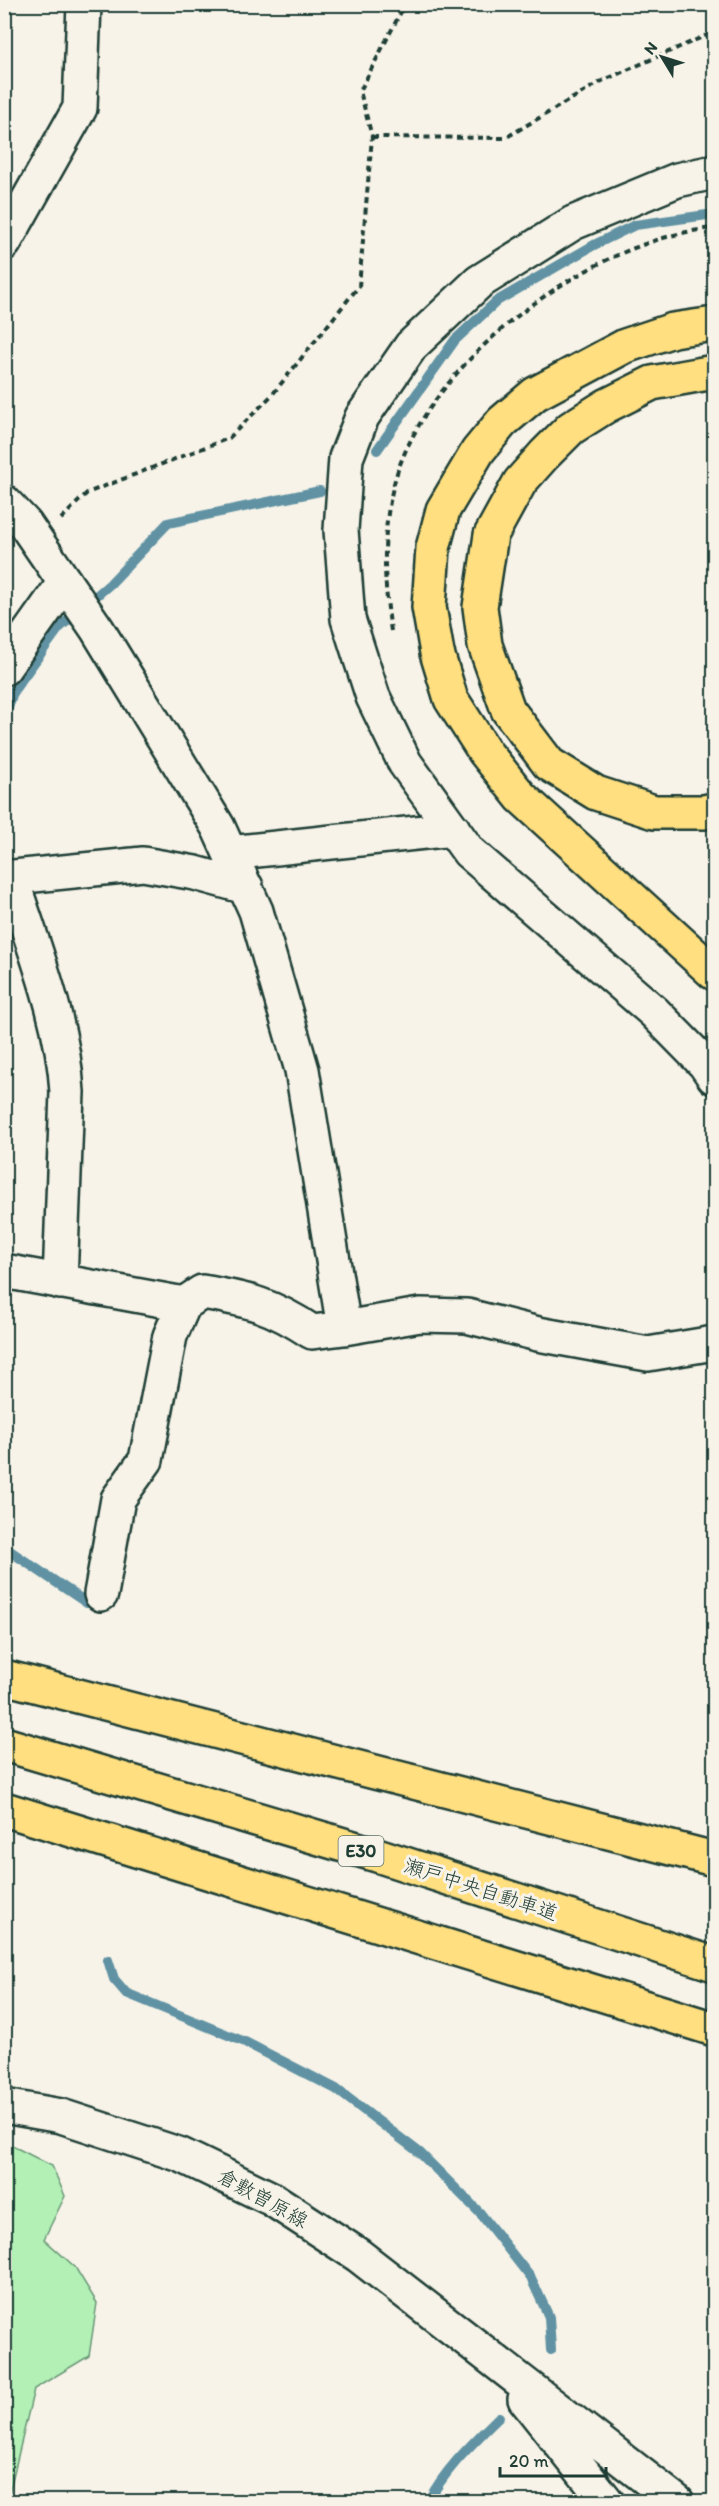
<svg xmlns="http://www.w3.org/2000/svg" width="719" height="2506" viewBox="0 0 719 2506" font-family="Itim,'Klee One',sans-serif">
	<style>
		.green { fill: #b2f0b6; stroke: #689675; stroke-width: 1.5 }
		.lines { fill: none; stroke-linecap: round; stroke-linejoin: round }
		.stream { stroke: #6192a3; stroke-width: 10 }
		.minor-casing { stroke: #1f3d34; stroke-width: 38 }
		.highway-casing { stroke: #1f3d34; stroke-width: 38 }
		.path { stroke: #1f3d34; stroke-width: 4; stroke-dasharray: 6 4.5; stroke-linecap: butt }
		.minor { stroke: #f7f3e8; stroke-width: 33 }
		.highway { stroke: #ffdf80; stroke-width: 33 }
		.labels { text-anchor: middle; dominant-baseline: central; stroke-width: 6; stroke-linejoin: round; paint-order: stroke }
		.shield { fill: #f7f3e8; stroke: #60746a; stroke-width: 1.5 }
		.shield-label { font-size: 18px; font-weight: bold; fill: #1f3d34 }
		.street-label { font-size: 20px; fill: #1f3d34; stroke: #f7f3e8 }
	</style>
	<rect width="100%" height="100%" fill="#f7f3e8"/>
	<filter id="ink" filterUnits="userSpaceOnUse"><feTurbulence type="fractalNoise" baseFrequency=".0167" numOctaves="2"/><feDisplacementMap in="SourceGraphic" scale="12" xChannelSelector="R" yChannelSelector="G"/><feConvolveMatrix kernelMatrix="1 2 1 2 8 2 1 2 1" color-interpolation-filters="sRGB"/></filter>
	<g filter="url(#ink)">
		<!-- green -->
		<path class="green" d="M5 2142 52 2166 65 2196 44 2239 75 2267 97 2303 89 2356 34 2389 7 2502 4 2501Z"/>
		<g class="lines">
			<!-- stream -->
			<path class="stream" d="M377 450 455 340 497 301 594 245 635 225 714 214
				M4 719 14 690 59 628 110 584 168 523 320 491
				M4 1547 87 1603
				M108 1960 114 1979 126 1993 245 2042 336 2089 420 2153 480 2213 531 2278 549 2317 551 2350
				M428 2502C445 2469 473 2443 499 2417"/>
			<!-- minor casing -->
			<g class="minor-casing">
				<path id="minor" d="M714 172 677 180 573 223 479 282 411 346 362 417 346 458 341 530 348 619 373 697 405 763 469 852 654 1012 705 1064 714 1077
					M4 243 80 108 84 4
					M4 502 25 524 97 629 218 827 256 911 302 1070 344 1328 420 1315 467 1316 538 1334 648 1354 714 1343
					M4 668 65 582
					M230 853 453 829
					M11 877C33 946 63 1019 67 1092L60 1282
					M4 878 143 864 195 873 246 887
					M4 1271 184 1304 202 1292C250 1300 271 1305 312 1332L344 1328
					M101 1594 118 1499 146 1460 170 1336 184 1304
					M4 2106 61 2116 181 2155 272 2199 358 2255 677 2502
					M525 2399 607 2502"/>
			</g>
			<!-- highway casing -->
			<g class="highway-casing">
				<path id="highway" d="M714 324 673 330 625 346 535 394 502 422 478 451 443 510 433 548 429 607 437 653 451 699 485 752 521 797 714 973
					M714 372 652 383 606 406 571 428 544 455 520 482 491 535 480 607 485 645 508 710 549 764 596 793 654 812H704L714 810
					M4 1677 714 1859
					M4 1744 377 1855 714 1964
					M4 1809 714 2029"/>
			</g>
			<!-- path -->
			<path class="path" d="M372 137 505 138 602 81 714 32
				M61 519 87 493 229 438 272 395 359 286 372 137 360 91 405 4
				M391 631C383 578 381 525 397 473 435 356 593 239 714 228"/>
			<!-- minor -->
			<use href="#minor" class="minor"/>
			<!-- highway -->
			<use href="#highway" class="highway"/>
		</g>
	</g>
	<g class="labels">
		<!-- shield labels -->
		<rect class="shield" x="338.5" y="1836" width="45" height="30" rx="4.5"/>
		<g class="shield-label">
			<text x="361" y="1851">E30</text>
		</g>
		<!-- street labels -->
		<g class="street-label">
			<text transform="translate(481 1889) rotate(18)">瀬戸中央自動車道</text>
			<text transform="translate(263 2198) rotate(29)">倉敷曽原線</text>
		</g>
	</g>
	<!-- margin -->
	<rect width="719" height="2506" fill="none" stroke="#f7f3e8" stroke-width="24"/>
	<rect x="12" y="12" width="695" height="2482" fill="none" stroke="#1f3d34" stroke-width="2" filter="url(#ink)"/>
	<!-- north arrow -->
	<g transform="translate(662 57) rotate(308)" stroke="#f7f3e8" stroke-width="4.5" paint-order="stroke">
	<path d="M0-4.5L10 22L0 15L-10 22Z" fill="#1f3d34"/>
	<text y="-9" font-size="16" font-weight="bold" text-anchor="middle" fill="#1f3d34">N</text>
	</g>
	<!-- scale -->
	<path d="M500 2467v9h106v-9" fill="none" stroke="#1f3d34" stroke-width="3"/>
	<text x="509" y="2467" font-size="18" fill="#1f3d34" stroke="#f7f3e8" stroke-width="4.5" paint-order="stroke">20 m</text>
</svg>
